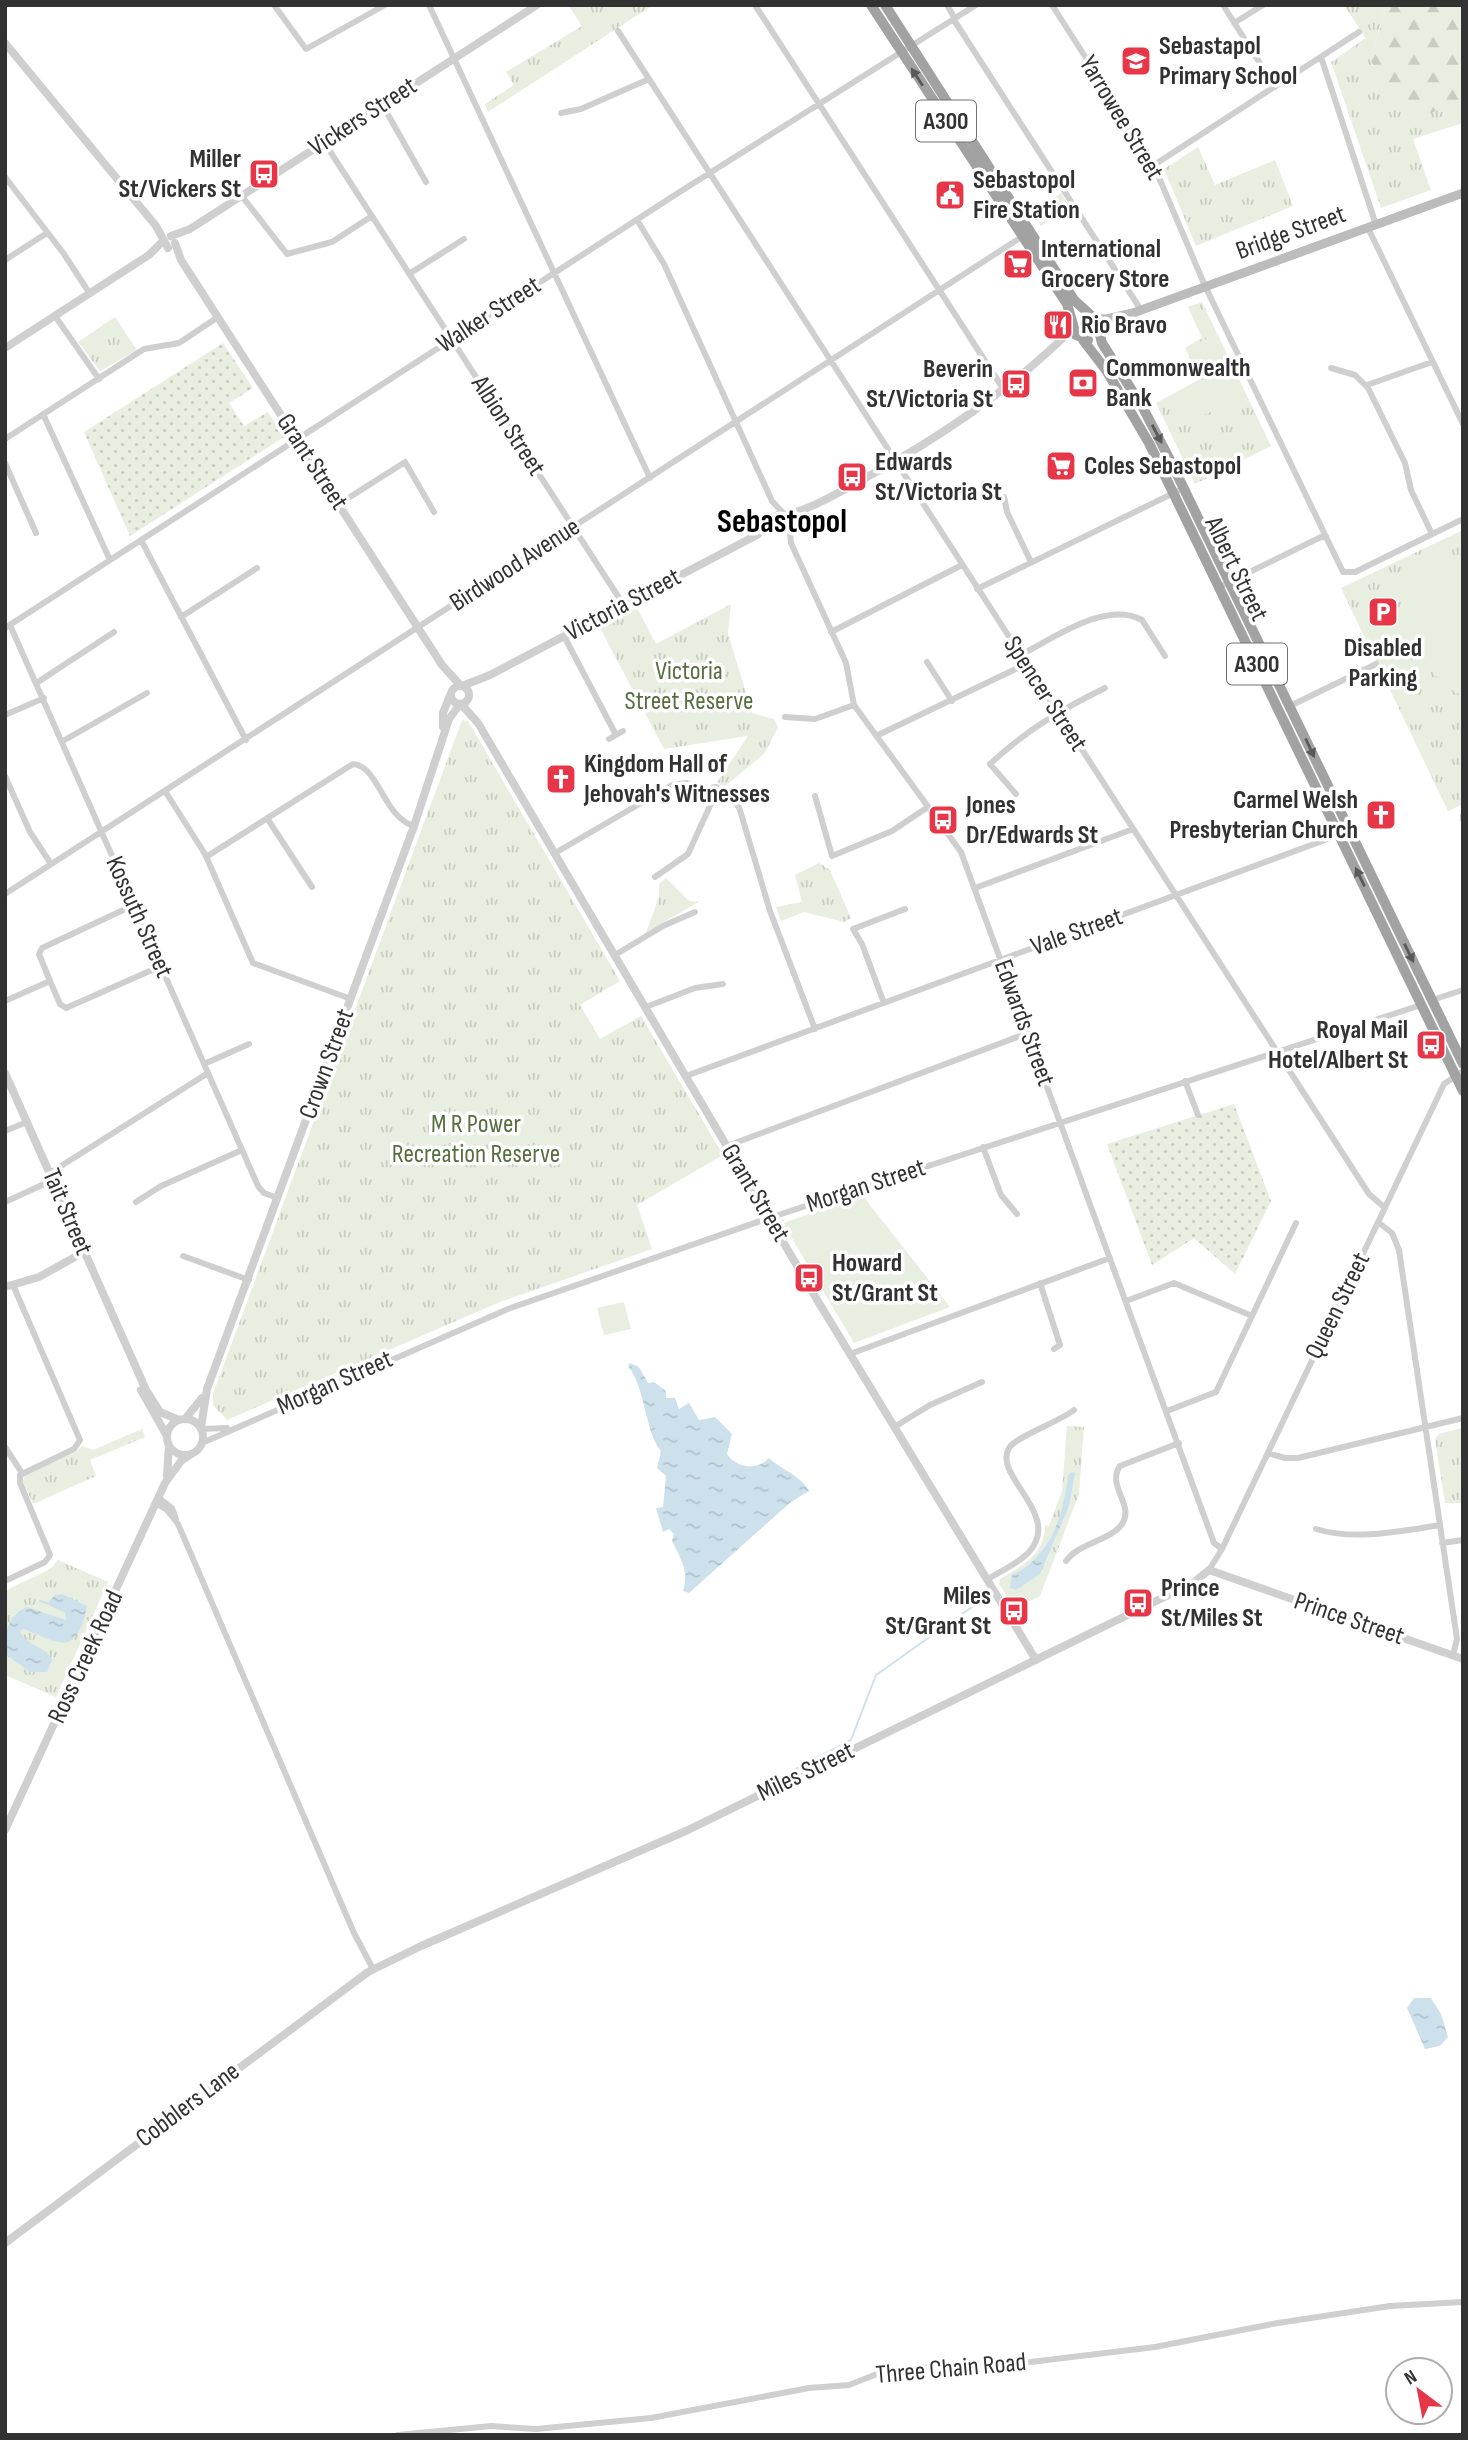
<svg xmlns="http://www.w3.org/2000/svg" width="1468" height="2440" viewBox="0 0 1468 2440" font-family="'Sofia Sans Condensed',sans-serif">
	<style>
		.grass { fill: url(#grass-dots) }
		.forest { fill: url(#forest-firs) }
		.park { fill: url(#park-tufts) }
		.pitch { fill: #e8eee0 }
		.water { fill: url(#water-ripples) }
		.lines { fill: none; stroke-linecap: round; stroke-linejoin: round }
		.stream { stroke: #cde1ed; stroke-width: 2 }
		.minor { stroke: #cfcfcf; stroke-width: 6 }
		.tertiary { stroke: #cfcfcf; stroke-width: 8 }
		.secondary { stroke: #bcbcbc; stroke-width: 9 }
		.trunk { stroke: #a2a2a2; stroke-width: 10 }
		.oneway { fill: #595959 }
		.labels { text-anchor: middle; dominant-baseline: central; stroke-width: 7; stroke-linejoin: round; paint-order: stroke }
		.shield { fill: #fff; stroke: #707070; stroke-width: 2 }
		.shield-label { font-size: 24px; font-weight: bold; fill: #323232 }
		.poi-label { font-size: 26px; font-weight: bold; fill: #323232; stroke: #fff; text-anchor: start }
		.street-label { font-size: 26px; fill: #323232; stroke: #fff }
		.park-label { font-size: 26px; fill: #566f3e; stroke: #fff }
		.district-label { font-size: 33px; font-weight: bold; fill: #000; stroke: #fff }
	</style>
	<defs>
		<pattern id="grass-dots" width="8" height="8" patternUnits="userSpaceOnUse" patternTransform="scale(1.75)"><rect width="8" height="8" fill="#e8eee0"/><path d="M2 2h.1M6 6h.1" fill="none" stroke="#c7cdc1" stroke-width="1.8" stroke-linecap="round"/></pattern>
		<pattern id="forest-firs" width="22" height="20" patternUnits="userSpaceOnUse" patternTransform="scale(1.75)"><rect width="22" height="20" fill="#e8eee0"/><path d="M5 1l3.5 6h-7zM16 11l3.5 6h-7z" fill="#c7cdc1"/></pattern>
		<pattern id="park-tufts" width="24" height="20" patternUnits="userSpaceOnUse" patternTransform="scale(1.75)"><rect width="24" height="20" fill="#e8eee0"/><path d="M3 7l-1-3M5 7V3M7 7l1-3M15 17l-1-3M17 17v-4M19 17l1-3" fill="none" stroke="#c7cdc1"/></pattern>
		<pattern id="water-ripples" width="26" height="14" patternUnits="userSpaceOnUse" patternTransform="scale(1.75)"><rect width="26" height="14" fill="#cde1ed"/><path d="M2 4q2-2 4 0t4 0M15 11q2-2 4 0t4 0" fill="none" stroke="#b0c2cc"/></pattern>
	</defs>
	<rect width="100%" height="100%" fill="#fff"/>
	<!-- grass -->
	<path class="grass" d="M223 343 253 388 229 403 244 426 268 412 284 437 130 536 84 432Z
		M1234 1104 1271 1201 1235 1274 1194 1238 1152 1265 1107 1144Z"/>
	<!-- forest -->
	<path class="forest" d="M1379 5H1463V102L1409 121 1370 60 1385 11Z"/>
	<!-- park -->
	<path class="park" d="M568 5H653L488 112 485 104 514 85 506 72 582 26Z
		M1344 5H1379L1385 11 1370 60 1409 120 1463 102V123L1413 139 1431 190 1381 208 1331 62 1366 38Z
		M1198 147 1215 185 1275 160 1293 206 1196 246 1164 169Z
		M1061 193 1070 208 1041 226 1032 212Z
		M1202 302 1271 446 1195 484 1156 403 1200 379 1185 348 1202 338 1188 307Z
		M115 317 137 350 100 371 78 342Z
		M1463 530V804L1448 811 1341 588Z
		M731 604 728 633 752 713 774 719 778 727 764 754 724 787 717 782 748 736 664 749 600 628 637 608 656 644Z
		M462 720 468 721 620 981 580 1005 600 1039 641 1016 723 1155 637 1205 652 1249 500 1302 227 1420 213 1405V1394Z
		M819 863 830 870 851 918 844 922 804 912 781 921 776 907 802 902 795 875Z
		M666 878 689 901 698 902 646 933 659 897V884Z
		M1067 1426 1084 1427 1079 1494 1040 1596 1015 1608 999 1584 1000 1579C1023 1565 1045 1555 1045 1525L1049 1526 1062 1491Z
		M1463 1428V1503H1445L1435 1439 1439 1434Z
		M142 1429 145 1437 90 1460 96 1476 33 1504 23 1482 25 1475 76 1452 82 1446 93 1450Z
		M58 1560 108 1582 56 1697 5 1675V1593C20 1579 47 1577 58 1560Z"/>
	<!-- pitch -->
	<path class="pitch" d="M1216 334 1230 363 1201 377 1187 348Z
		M1232 368 1245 396 1216 409 1203 381Z
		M1201 381 1215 410 1185 424 1171 396Z
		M1445 561 1463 562V696C1414 674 1370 575 1445 561Z
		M1404 668 1416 694 1403 700 1391 675Z
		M1417 696 1428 719 1414 725 1404 702Z
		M863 1196 950 1307 854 1343 783 1223Z
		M624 1302 631 1329 604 1335 597 1308Z"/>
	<!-- water -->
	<path class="water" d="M630 1363 639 1367 648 1383 654 1382 666 1391V1398H675L679 1409 689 1403 699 1420 715 1417 732 1434 727 1454C736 1468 757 1471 769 1458 782 1470 800 1475 809 1491L791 1502 689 1593 683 1591C689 1571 681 1559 672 1541L674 1534 669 1529 663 1532 656 1508 663 1507 666 1476 657 1468 661 1451C645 1433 646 1389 628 1366Z
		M1072 1472 1075 1473 1069 1506 1040 1574 1016 1590 1010 1588 1012 1575C1051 1557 1064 1514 1068 1475Z
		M62 1594 87 1606C77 1657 60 1644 24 1629L20 1631C26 1646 46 1646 52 1660L47 1672H30L5 1654C5 1635 7 1615 27 1607L66 1620 65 1613 47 1604 55 1595Z
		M1414 1998H1431L1441 2014 1448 2037 1440 2046 1425 2049 1407 2008Z"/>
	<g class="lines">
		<!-- stream -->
		<path class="stream" d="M40 1601 47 1603
			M794 1770 851 1740 876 1675 986 1597"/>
		<!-- minor -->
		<path class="minor" d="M274 5 306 49 385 5
			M429 5 650 478
			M755 5 1002 387
			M947 5 955 19
			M1052 5 1152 161 1205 286 1343 572H1355L1463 519
			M1223 5 1275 87
			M954 20 1141 310
			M1234 23 1263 5
			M618 31 1369 1194 1385 1208
			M1321 57 1376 225
			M382 104 426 182
			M561 113 581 109 649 79
			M324 142 623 604
			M1154 165 1359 32
			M5 177 64 254 90 294
			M241 195 287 254 332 242 372 216
			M637 220 664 264 772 501 784 514
			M1368 228 1463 424
			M5 260 47 233
			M409 274 464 239
			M55 316 99 379
			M1331 368 1355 375 1368 388 1405 463 1411 490 1432 534
			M1367 385 1432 362
			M43 414 110 560
			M5 439 144 349 179 343 218 317
			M5 463 36 533
			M1004 497 1007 512 1031 562
			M339 504 405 462 434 512
			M789 524 791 543 846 663 854 705 961 852 1214 1543 1222 1549
			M141 540 246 740
			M1219 587 1325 535
			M977 589 1184 488
			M181 617 257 568
			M10 625 258 1186 264 1193 278 1198
			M5 628 678 193 976 5
			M831 632 962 565
			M564 636 616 735
			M1020 655C1053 639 1105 600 1142 620L1165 656
			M927 662 952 701
			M38 682 114 632
			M1290 706 1376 664
			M5 715 44 698
			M785 717 815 719 854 705
			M876 736 1026 664
			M609 739 623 731
			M63 741 147 693
			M5 776 30 832 51 864
			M710 792a5 5 0 1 1 10 0a5 5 0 1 1-10 0Z
			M165 791 205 854 253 963 351 999
			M720 793 729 796 739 807 770 911 815 1029
			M1016 794 990 764C1025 731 1062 709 1105 688
			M815 796 832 856 892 831 928 807
			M1463 816V819
			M267 818 312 887
			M555 853 672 785 686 783 711 790
			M206 857 353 764C379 766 383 817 414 826
			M655 877 688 854 714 797
			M975 888 1133 829
			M5 894 1023 236
			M615 955 663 926 695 912
			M50 981 60 1004 66 1008 161 966
			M1432 1000 1463 990
			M5 1001 50 981 39 954 42 948 134 905
			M884 1003 862 944 853 929 905 909
			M646 1007 695 988 723 984
			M204 1064 249 1044
			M686 1076 1341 834
			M1185 1081 1198 1115
			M5 1131 27 1122
			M727 1146 1028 1033
			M983 1147 1001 1195 1017 1214
			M50 1173 208 1073
			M5 1202 53 1180
			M136 1202 161 1186 242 1150
			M1378 1222 1392 1233 1399 1250 1457 1639 1453 1655
			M183 1256 249 1280
			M1040 1283 1060 1345 1054 1349
			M1126 1301 1174 1283 1252 1316
			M850 1354 1110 1258
			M1167 1411 1216 1392 1296 1223
			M896 1426 930 1405 982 1382
			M201 1429 227 1428
			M202 1443 508 1309 769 1218 1421 1005
			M5 1447 22 1473
			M1268 1453 1285 1458H1298L1463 1418
			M158 1497 172 1508 176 1519
			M156 1503 167 1510 178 1524 354 1933 373 1969
			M1316 1529C1354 1541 1401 1531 1440 1525
			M1442 1543 1463 1540
			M1066 1561C1080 1542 1110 1541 1122 1524 1135 1505 1106 1486 1120 1466L1179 1443
			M1209 1570 1222 1549 1444 1084 1463 1071
			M988 1579C1001 1571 1019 1563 1029 1552 1063 1514 992 1476 1009 1448 1015 1437 1059 1422 1074 1410
			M5 1581 45 1562 50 1555 20 1483V1475L74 1449 80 1440 13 1285
			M398 2435 491 2426 536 2429 651 2418 809 2388 849 2385 890 2369 1006 2365 1155 2347 1278 2323 1390 2306 1463 2302"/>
		<!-- tertiary -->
		<path class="tertiary" d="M5 43 156 226 168 248
			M171 236 190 229 537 5
			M175 243 181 260 442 665 461 686
			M5 348 149 255 163 241
			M785 515C811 509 834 495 858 482 933 442 1014 388 1074 327
			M462 686 490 675 757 535 778 515 787 516 789 524 786 529H779L774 519
			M451 695a9 9 0 1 1 18 0a9 9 0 1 1-18 0Z
			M461 704 478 723 819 1303 1036 1660
			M443 727V713L451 693
			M5 1073 146 1390 160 1412 179 1420
			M5 1287 39 1277 84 1252
			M141 1390 167 1436
			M185 1419 202 1398
			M167 1437a18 18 0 1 1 36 0a18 18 0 1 1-36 0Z
			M201 1427 207 1389 414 826 449 719 460 704
			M167 1476 169 1445
			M5 1830 165 1483 181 1461 193 1453
			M5 2243 368 1972 421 1946 688 1830 1193 1583 1209 1570 1463 1659"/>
		<!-- secondary -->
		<path class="secondary" d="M1094 318 1106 319 1133 313 1463 193"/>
		<!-- trunk -->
		<path class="trunk" d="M871 5 1067 304 1076 335 1088 340
			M885 5 1074 300 1096 320 1102 343 1143 408 1169 458 1463 1064
			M1083 340 1106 370 1149 443 1463 1091"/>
	</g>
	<!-- one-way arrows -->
	<defs><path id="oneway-solid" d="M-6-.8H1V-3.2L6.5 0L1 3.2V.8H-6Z" transform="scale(1.75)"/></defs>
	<g class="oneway">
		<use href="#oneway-solid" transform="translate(917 77) rotate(-123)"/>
		<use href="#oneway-solid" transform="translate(1157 434) rotate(62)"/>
		<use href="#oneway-solid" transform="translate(1310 748) rotate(65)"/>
		<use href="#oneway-solid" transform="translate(1360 877) rotate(-116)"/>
		<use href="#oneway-solid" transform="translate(1409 953) rotate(64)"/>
	</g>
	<!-- icons -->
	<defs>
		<g id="school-square" transform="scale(1.575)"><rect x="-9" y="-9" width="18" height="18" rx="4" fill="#e63647" stroke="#fff"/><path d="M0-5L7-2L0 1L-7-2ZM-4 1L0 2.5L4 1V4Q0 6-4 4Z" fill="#fff"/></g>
		<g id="bus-square" transform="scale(1.575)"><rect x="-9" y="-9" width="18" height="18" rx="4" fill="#e63647" stroke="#fff"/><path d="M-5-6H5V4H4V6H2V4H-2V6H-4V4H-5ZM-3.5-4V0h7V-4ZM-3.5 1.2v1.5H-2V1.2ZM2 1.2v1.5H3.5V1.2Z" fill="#fff"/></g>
		<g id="civic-square" transform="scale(1.575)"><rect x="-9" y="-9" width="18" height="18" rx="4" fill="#e63647" stroke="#fff"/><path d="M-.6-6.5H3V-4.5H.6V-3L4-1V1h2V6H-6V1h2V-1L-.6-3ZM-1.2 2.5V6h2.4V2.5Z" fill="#fff"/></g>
		<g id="supermarket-square" transform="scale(1.575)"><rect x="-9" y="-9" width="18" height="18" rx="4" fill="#e63647" stroke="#fff"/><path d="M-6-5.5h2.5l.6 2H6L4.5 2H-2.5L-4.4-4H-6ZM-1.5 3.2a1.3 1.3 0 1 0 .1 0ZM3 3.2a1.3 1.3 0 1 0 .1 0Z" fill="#fff"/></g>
		<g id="restaurant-square" transform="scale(1.575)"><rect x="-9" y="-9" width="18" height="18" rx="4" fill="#e63647" stroke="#fff"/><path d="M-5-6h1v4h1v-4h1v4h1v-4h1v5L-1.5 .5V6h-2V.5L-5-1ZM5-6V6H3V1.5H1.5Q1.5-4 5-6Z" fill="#fff"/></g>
		<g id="bank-square" transform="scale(1.575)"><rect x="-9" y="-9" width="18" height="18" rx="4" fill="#e63647" stroke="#fff"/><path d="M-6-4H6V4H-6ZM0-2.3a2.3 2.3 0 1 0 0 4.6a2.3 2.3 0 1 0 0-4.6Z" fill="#fff"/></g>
		<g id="parking-square" transform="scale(1.575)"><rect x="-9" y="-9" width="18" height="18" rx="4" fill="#e63647" stroke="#fff"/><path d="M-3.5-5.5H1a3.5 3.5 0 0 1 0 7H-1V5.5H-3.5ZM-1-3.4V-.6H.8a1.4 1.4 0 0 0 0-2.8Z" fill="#fff"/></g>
		<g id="church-square" transform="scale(1.575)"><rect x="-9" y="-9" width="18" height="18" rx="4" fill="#e63647" stroke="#fff"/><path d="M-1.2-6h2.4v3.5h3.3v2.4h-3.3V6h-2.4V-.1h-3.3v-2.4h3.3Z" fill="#fff"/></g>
	</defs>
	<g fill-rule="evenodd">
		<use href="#school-square" x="1136" y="61"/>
		<use href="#bus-square" x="264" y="174"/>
		<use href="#civic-square" x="950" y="195"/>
		<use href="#supermarket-square" x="1018" y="264"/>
		<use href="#restaurant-square" x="1058" y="325"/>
		<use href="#bank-square" x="1083" y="383"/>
		<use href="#bus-square" x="1016" y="384"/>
		<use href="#supermarket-square" x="1061" y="466"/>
		<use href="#bus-square" x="852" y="477"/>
		<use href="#parking-square" x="1383" y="612"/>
		<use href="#church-square" x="561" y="779"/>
		<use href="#church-square" x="1381" y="815"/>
		<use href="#bus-square" x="943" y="820"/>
		<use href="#bus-square" x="1431" y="1045"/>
		<use href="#bus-square" x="809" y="1278"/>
		<use href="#bus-square" x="1138" y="1603"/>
		<use href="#bus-square" x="1014" y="1611"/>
	</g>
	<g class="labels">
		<!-- shield labels -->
		<g class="shield">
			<rect x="916" y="100.5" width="60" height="41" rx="5"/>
			<rect x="1227" y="643.5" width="60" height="41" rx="5"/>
		</g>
		<g class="shield-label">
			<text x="946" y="121">A300</text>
			<text x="1257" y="664">A300</text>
		</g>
		<!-- poi labels -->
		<g class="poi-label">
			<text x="1159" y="46">Sebastapol<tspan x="1159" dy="30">Primary School</tspan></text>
			<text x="241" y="159" text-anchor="end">Miller<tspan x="241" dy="30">St/Vickers St</tspan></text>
			<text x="973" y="180">Sebastopol<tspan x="973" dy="30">Fire Station</tspan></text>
			<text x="1041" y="249">International<tspan x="1041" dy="30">Grocery Store</tspan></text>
			<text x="1081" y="325">Rio Bravo</text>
			<text x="1106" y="368">Commonwealth<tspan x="1106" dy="30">Bank</tspan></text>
			<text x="993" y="369" text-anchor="end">Beverin<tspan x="993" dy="30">St/Victoria St</tspan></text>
			<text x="875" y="462">Edwards<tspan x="875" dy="30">St/Victoria St</tspan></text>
			<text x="1084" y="466">Coles Sebastopol</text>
			<text x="1383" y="648" text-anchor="middle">Disabled<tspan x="1383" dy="30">Parking</tspan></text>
			<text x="584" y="764">Kingdom Hall of<tspan x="584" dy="30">Jehovah's Witnesses</tspan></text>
			<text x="1358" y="800" text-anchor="end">Carmel Welsh<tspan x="1358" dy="30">Presbyterian Church</tspan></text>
			<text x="966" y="805">Jones<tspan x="966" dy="30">Dr/Edwards St</tspan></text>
			<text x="1408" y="1030" text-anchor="end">Royal Mail<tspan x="1408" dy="30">Hotel/Albert St</tspan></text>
			<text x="832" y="1263">Howard<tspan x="832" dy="30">St/Grant St</tspan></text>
			<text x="1161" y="1588">Prince<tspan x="1161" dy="30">St/Miles St</tspan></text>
			<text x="991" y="1596" text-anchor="end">Miles<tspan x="991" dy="30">St/Grant St</tspan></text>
		</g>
		<!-- street labels -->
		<g class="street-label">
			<text transform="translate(363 117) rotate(-33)">Vickers Street</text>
			<text transform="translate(1121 118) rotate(59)">Yarrowee Street</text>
			<text transform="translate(1291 233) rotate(-20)">Bridge Street</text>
			<text transform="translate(489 315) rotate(-33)">Walker Street</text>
			<text transform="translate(508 426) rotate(57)">Albion Street</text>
			<text transform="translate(312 462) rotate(57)">Grant Street</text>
			<text transform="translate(515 565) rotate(-33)">Birdwood Avenue</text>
			<text transform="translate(1236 569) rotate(64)">Albert Street</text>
			<text transform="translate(623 605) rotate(-28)">Victoria Street</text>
			<text transform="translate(1045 694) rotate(57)">Spencer Street</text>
			<text transform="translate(139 917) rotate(66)">Kossuth Street</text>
			<text transform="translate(1077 932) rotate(-20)">Vale Street</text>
			<text transform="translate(1024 1023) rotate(70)">Edwards Street</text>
			<text transform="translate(327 1064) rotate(-70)">Crown Street</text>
			<text transform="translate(866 1186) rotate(-18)">Morgan Street</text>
			<text transform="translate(755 1193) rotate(59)">Grant Street</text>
			<text transform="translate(67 1212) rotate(67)">Tait Street</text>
			<text transform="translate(1338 1306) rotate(-64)">Queen Street</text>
			<text transform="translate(335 1383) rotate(-24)">Morgan Street</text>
			<text transform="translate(1349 1619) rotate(19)">Prince Street</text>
			<text transform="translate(86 1657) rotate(-65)">Ross Creek Road</text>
			<text transform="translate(806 1772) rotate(-26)">Miles Street</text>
			<text transform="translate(188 2105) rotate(-37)">Cobblers Lane</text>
			<text transform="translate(951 2369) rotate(-5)">Three Chain Road</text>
		</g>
		<!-- park labels -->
		<g class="park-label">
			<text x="689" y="671">Victoria<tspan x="689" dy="30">Street Reserve</tspan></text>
			<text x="476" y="1124">M R Power<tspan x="476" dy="30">Recreation Reserve</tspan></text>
		</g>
		<!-- district labels -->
		<g class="district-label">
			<text x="782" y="522">Sebastopol</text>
		</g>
	</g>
	<!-- border -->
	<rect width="1468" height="2440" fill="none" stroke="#323232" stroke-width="14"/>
	<!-- north arrow -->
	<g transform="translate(1419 2391) rotate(328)"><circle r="33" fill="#ffffff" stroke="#adadad" stroke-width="2"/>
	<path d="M0-5L12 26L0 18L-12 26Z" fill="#e63647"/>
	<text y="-10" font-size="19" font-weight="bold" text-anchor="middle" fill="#323232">N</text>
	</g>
</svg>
